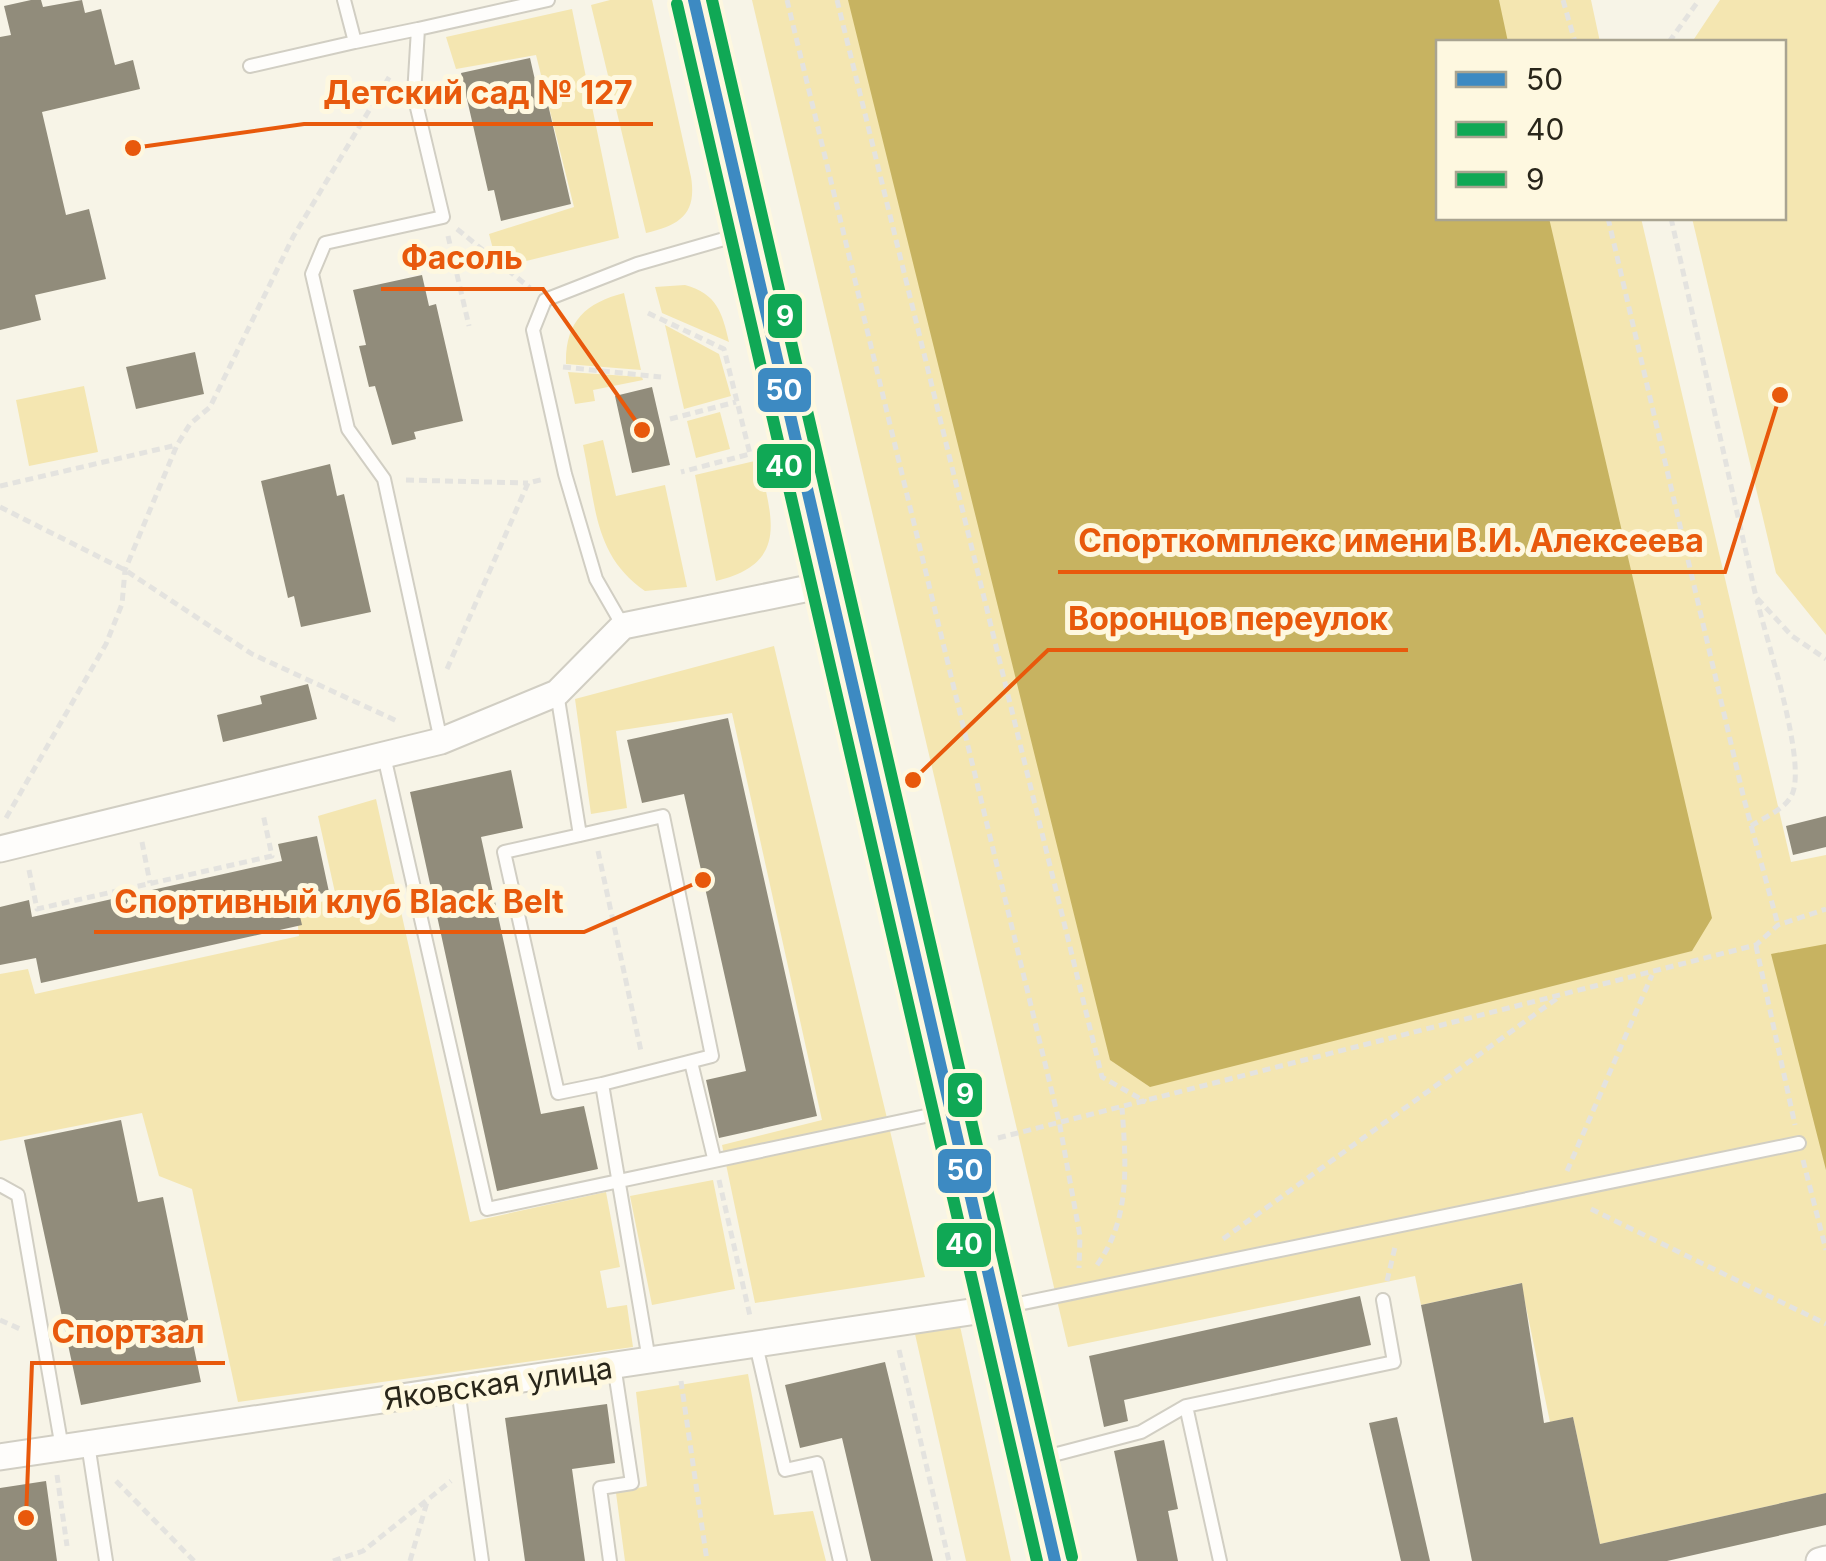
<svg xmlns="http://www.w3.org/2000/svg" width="1826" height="1561" viewBox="0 0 1826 1561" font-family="Inter,sans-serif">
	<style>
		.green { fill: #f4e6b1 }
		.water { fill: #c7b361 }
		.building { fill: #918c7b }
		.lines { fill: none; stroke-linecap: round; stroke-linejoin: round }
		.service-casing { stroke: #d1cec3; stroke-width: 16 }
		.minor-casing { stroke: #d1cec3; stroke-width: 29 }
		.tertiary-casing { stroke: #d1cec3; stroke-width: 36 }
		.path { stroke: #e4e3df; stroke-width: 5; stroke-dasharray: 8 5; stroke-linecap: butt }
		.service { stroke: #fefdfb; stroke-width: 12 }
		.minor { stroke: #fefdfb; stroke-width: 25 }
		.tertiary { stroke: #fefdfb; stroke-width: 32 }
		.bus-1-casing { stroke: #fef8e0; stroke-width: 20 }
		.bus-2-casing { stroke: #fef8e0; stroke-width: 20 }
		.bus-3-casing { stroke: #fef8e0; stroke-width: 20 }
		.bus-1 { stroke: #3d8ac2; stroke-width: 12 }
		.bus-2 { stroke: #10a855; stroke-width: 12 }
		.bus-3 { stroke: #10a855; stroke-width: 12 }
		.labels { text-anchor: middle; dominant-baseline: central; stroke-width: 10; stroke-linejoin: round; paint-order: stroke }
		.street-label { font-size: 30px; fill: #29261a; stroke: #fef8e0 }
		.leader { fill: none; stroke: #e8590c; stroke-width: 4 }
		.callout-dot { fill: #e8590c; stroke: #fef8e0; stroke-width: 4 }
		.callout-label { font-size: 32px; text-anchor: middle; font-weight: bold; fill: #e8590c; stroke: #fef8e0; stroke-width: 10; stroke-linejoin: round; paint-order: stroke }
		.line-badge { stroke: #fef8e0; stroke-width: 4 }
		.badge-label { font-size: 28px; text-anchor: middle; font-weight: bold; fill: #fff }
	</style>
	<rect width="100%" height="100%" fill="#f7f4e7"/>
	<!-- green -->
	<path class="green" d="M610 0H652L691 177C697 214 680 225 646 233L591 5Z
		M752 0H1591L1600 42H1438V218H1641L1791 862 1826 855V1493L1600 1544 1573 1417 1550 1422 1521 1283 1421 1305 1415 1276 1068 1347Z
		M1720 0H1826V635L1776 573 1692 218H1784V42H1692Z
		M572 9 619 238 498 268 489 234 574 207 536 55 456 69 446 37Z
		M685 285C717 294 722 312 729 342L662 313 655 287Z
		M624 293 641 370 566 364C565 322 585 303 624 293Z
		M665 325 719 354 731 396 684 409Z
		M568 372 642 377 643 380 593 390 595 401 575 404Z
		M84 386 98 452 29 466 16 400Z
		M720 412 730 449 696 458 687 421Z
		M603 440 616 496 665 485 687 587 645 591C593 555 596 504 583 445Z
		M759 460C771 517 791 563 716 581L695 475Z
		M774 646 925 1277 755 1303 722 1145 822 1120 732 713 616 731 627 808 591 814 575 699Z
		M376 799 470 1222 606 1192 620 1267 600 1271 607 1308 627 1305 633 1347 238 1402 192 1189 159 1176 142 1113 0 1141V974L28 969 35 994 299 936 296 910 336 897 318 816Z
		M713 1180 735 1289 652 1305 630 1196Z
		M960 1326 1011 1561H966L915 1334Z
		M748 1374 774 1515 813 1511 826 1561H625L616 1493 647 1486 636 1392Z"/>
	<!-- water -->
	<path class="water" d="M848 0H1499L1508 42H1438V218H1549L1712 918 1692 951 1150 1087 1110 1060Z
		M1826 944V1170L1771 954Z"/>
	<!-- building -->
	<path class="building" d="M31 0H41L43 7 82 0 85 13 101 9 115 65 133 60 140 89 42 112 66 215 89 209 106 279 35 295 41 320 0 330V37L11 35 4 6Z
		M530 58 537 89 544 87 571 204 501 221 494 190 488 191 461 73Z
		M422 275 429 306 436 304 463 421 414 432 416 439 392 445 375 386 369 387 359 346 366 345 353 290Z
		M195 352 204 394 136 409 126 367Z
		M652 387 670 465 632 473 615 396Z
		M330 464 337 496 344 494 371 612 301 627 294 596 288 598 261 481Z
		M308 684 317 719 223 742 217 715 262 704 260 696Z
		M728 718 817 1116 719 1138 706 1080 746 1071 684 794 642 803 627 740Z
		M511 770 523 828 481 837 541 1114 584 1106 598 1169 497 1191 410 792Z
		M1826 816V847L1793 855 1786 826Z
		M317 836 329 892 296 899 302 925 41 983 36 958 0 965V907L29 900 32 917 152 890 282 861 278 844Z
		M121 1120 138 1202 163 1197 201 1382 81 1405 24 1140Z
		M1522 1283 1544 1423 1573 1417 1600 1544 1826 1493V1525L1667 1561H1472L1421 1305Z
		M1360 1296 1371 1345 1124 1400 1128 1421 1104 1427 1089 1356Z
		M885 1362 915 1486 933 1561H871L842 1438 800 1448 785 1385Z
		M607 1404 615 1463 572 1469 585 1561H525L505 1418Z
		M1397 1417 1430 1561H1401L1369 1423Z
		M1164 1440 1178 1509 1168 1511 1178 1561H1137L1114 1451Z
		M46 1481 57 1561H0V1488Z"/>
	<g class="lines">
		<!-- service casing -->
		<g class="service-casing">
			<path id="service" d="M344 0 355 42 418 29
				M250 66 355 42
				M623 626 596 579 565 474 533 330 545 300 637 264 745 233
				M557 693 580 835 663 816 712 1056 602 1084 649 1360
				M441 741 384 479 348 429 312 274 325 243 443 217 414 95 418 29 548 0
				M384 756 487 1209 949 1111
				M580 835 504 852 558 1093 602 1084
				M691 1062 714 1158
				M0 1185 18 1195 62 1448
				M999 1308 1799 1143
				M756 1345 785 1470 817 1463 840 1561
				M458 1389 482 1561
				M88 1444 106 1561
				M1034 1460 1141 1432 1186 1406
				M610 1561 600 1488 632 1483 614 1365
				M1220 1561 1186 1406 1394 1362 1383 1300"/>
		</g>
		<!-- minor casing -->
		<g class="minor-casing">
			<path id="minor" d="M0 849 441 741 557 693 623 626 829 584
				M0 1457 997 1308
				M1819 1561 1826 1559"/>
		</g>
		<!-- tertiary casing -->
		<g class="tertiary-casing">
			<path id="tertiary" d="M694 0 1055 1561"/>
		</g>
		<!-- path -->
		<path class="path" d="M787 0 1059 1121 1080 1236 1079 1268
			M837 0 1102 1077 1146 1102
			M1563 0 1575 42
			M1669 42 1699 0
			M1608 218 1744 799 1778 925
			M1671 218 1756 597 1792 636 1826 659
			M457 229 530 288
			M448 236 469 326
			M648 313 724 349 750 454 681 472
			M563 367 661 377
			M670 419 736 402
			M406 480 528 483
			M0 486 177 445
			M0 507 125 570 252 654 397 721
			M447 669 528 483 544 479
			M6 818 106 644 122 604 125 570 177 445 190 424 210 407 293 237 391 74
			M1751 826C1765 817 1788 808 1793 792 1805 756 1767 642 1757 600
			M142 842 150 883
			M598 851 641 1051
			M29 870 37 909 272 856 263 814
			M1756 946 1795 1125
			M998 1138 1756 945 1778 925 1826 909
			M1803 1160 1826 1250
			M1567 1171 1652 975
			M719 1180 750 1316
			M1591 1209 1826 1324
			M1223 1239 1559 997
			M1097 1265C1131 1218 1126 1163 1122 1108
			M1387 1281 1395 1247
			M0 1320 20 1329
			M899 1350 949 1561
			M681 1381 707 1561
			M57 1475 67 1546
			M116 1481 194 1561
			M333 1561 363 1551 451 1481
			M410 1561 427 1502"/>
		<!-- service -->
		<use href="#service" class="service"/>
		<!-- minor -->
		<use href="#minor" class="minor"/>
		<!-- tertiary -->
		<use href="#tertiary" class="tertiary"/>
		<!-- bus-1 casing -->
		<g class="bus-1-casing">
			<path id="bus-1" d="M694 0 1055 1561"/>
		</g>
		<!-- bus-2 casing -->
		<g class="bus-2-casing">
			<path id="bus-2" d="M677 4 1037 1561"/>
		</g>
		<!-- bus-3 casing -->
		<g class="bus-3-casing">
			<path id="bus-3" d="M712 0 1072 1557"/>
		</g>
		<!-- bus-1 -->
		<use href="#bus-1" class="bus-1"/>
		<!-- bus-2 -->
		<use href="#bus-2" class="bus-2"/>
		<!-- bus-3 -->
		<use href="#bus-3" class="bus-3"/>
	</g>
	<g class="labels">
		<!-- street labels -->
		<g class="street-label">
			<text transform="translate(498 1383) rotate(-8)">Яковская улица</text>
		</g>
	</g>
	<!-- callouts -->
	<path class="leader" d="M133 148L304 124H653M642 430L543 289H381M1780 395L1725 572H1058M913 780L1048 650H1408M703 880L584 932H94M26 1518L32 1363H225"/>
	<g class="callout-dot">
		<circle cx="133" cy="148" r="10"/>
		<circle cx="642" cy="430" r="10"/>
		<circle cx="1780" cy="395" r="10"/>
		<circle cx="913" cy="780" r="10"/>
		<circle cx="703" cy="880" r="10"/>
		<circle cx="26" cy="1518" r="10"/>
	</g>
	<g class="callout-label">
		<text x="478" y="104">Детский сад № 127</text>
		<text x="462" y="269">Фасоль</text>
		<text x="1391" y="552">Спорткомплекс имени В.И. Алексеева</text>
		<text x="1228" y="630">Воронцов переулок</text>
		<text x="339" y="913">Спортивный клуб Black Belt</text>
		<text x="128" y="1343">Спортзал</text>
	</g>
	<g class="line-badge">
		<rect x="766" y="292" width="38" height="48" rx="10" fill="#10a855"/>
		<rect x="756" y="366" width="57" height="48" rx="10" fill="#3d8ac2"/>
		<rect x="755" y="442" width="58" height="48" rx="10" fill="#10a855"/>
		<rect x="946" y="1071" width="38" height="48" rx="10" fill="#10a855"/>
		<rect x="936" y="1147" width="57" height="48" rx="10" fill="#3d8ac2"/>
		<rect x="935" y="1221" width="58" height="48" rx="10" fill="#10a855"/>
	</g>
	<g class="badge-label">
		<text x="785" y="326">9</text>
		<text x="784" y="400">50</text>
		<text x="784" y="476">40</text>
		<text x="965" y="1104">9</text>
		<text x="965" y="1180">50</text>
		<text x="964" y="1254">40</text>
	</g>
	<!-- legend -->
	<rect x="1436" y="40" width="350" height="180" fill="#fef8e0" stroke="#a9a491" stroke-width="2.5"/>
	<rect x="1456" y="72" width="50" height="15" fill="#3d8ac2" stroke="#a9a491" stroke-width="2.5"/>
	<text x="1526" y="90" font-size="30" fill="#29261a">50</text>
	<rect x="1456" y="122" width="50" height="15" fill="#10a855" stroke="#a9a491" stroke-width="2.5"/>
	<text x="1526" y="140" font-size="30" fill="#29261a">40</text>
	<rect x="1456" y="172" width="50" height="15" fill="#10a855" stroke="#a9a491" stroke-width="2.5"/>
	<text x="1526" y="190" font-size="30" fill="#29261a">9</text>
</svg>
